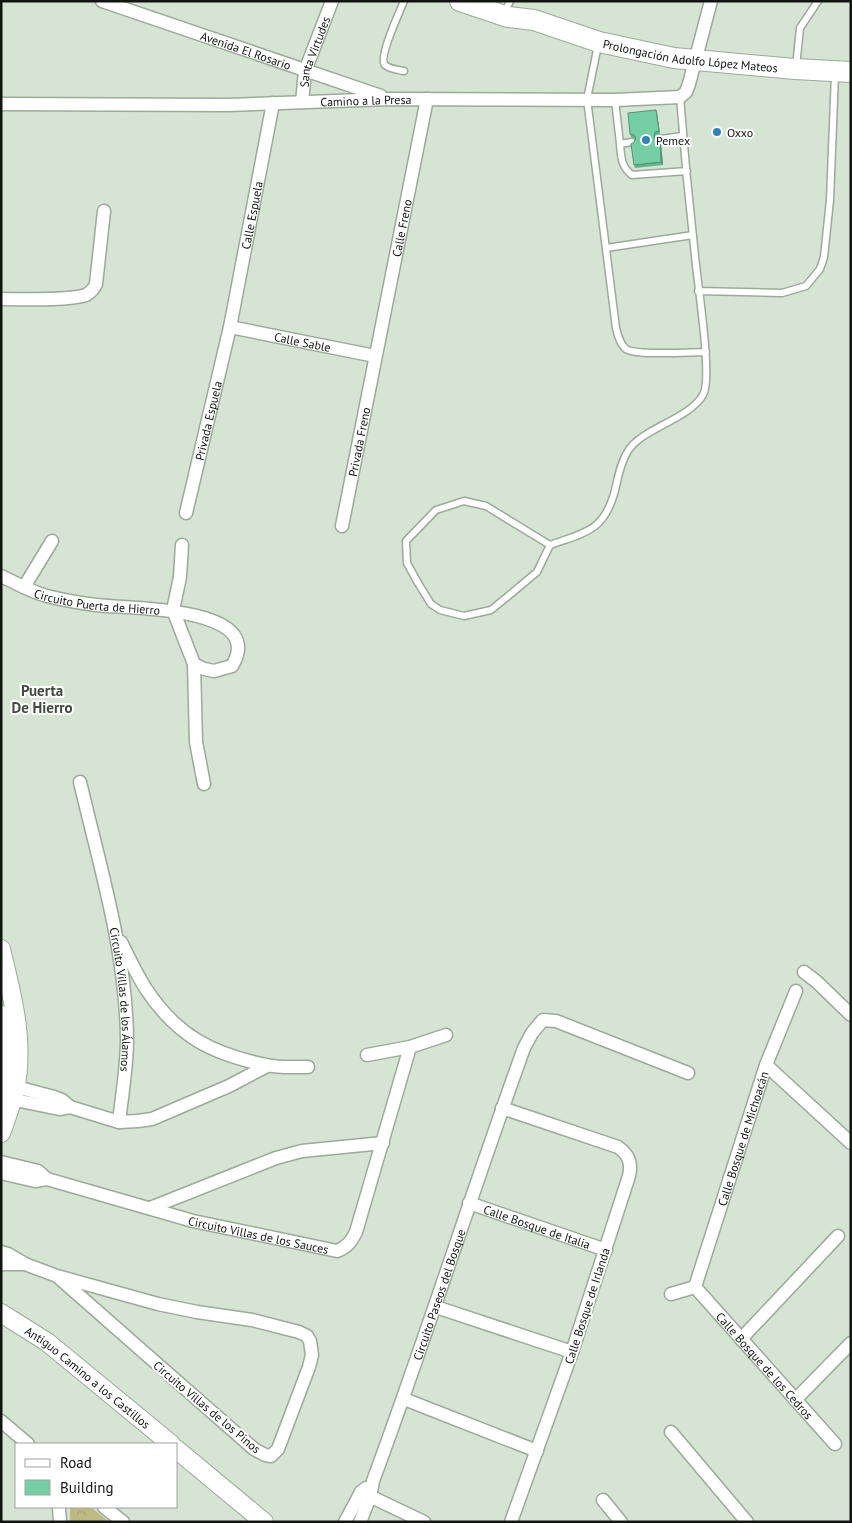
<svg xmlns="http://www.w3.org/2000/svg" width="852" height="1523" viewBox="0 0 852 1523" font-family="'PT Sans',sans-serif">
	<style>
		.park { fill: url(#park-crowns) }
		.lines { fill: none; stroke-linecap: round; stroke-linejoin: round }
		.lane-casing { stroke: #9baa99; stroke-width: 9 }
		.street-casing { stroke: #9baa99; stroke-width: 15 }
		.secondary-casing { stroke: #9baa99; stroke-width: 20 }
		.primary-casing { stroke: #9baa99; stroke-width: 22 }
		.lane { stroke: #fff; stroke-width: 6 }
		.street { stroke: #fff; stroke-width: 12 }
		.secondary { stroke: #fff; stroke-width: 18 }
		.primary { stroke: #fff; stroke-width: 20 }
		.wall { fill: #65b28d }
		.shaded-wall { fill: #539173 }
		.building { fill: #76cfa4; stroke: #539173 }
		.poi-dot { fill: #3183b4; stroke: #fff; stroke-width: 2 }
		.labels { text-anchor: middle; dominant-baseline: central; stroke-width: 4; stroke-linejoin: round; paint-order: stroke }
		.street-label { font-size: 12px; fill: #101510; stroke: #fff }
		.poi-label { font-size: 12px; fill: #101510; stroke: #fff; text-anchor: start }
		.quarter-label { font-size: 15px; font-weight: bold; fill: #404c3e; stroke: #fff }
	</style>
	<defs>
		<pattern id="park-crowns" width="20" height="18" patternUnits="userSpaceOnUse" patternTransform="scale(1.25)"><rect width="20" height="18" fill="#bfba84"/><path d="M2 6a3 3 0 1 1 6 0M12 15a3 3 0 1 1 6 0" fill="none" stroke="#a39f71"/></pattern>
	</defs>
	<rect width="100%" height="100%" fill="#d5e4d3"/>
	<!-- park -->
	<path class="park" d="M70 1507H91L109 1522H70Z"/>
	<g class="lines">
		<!-- lane casing -->
		<g class="lane-casing">
			<path id="lane" d="M404 1C400 11 378 58 385 65 389 69 398 70 404 71
				M504 14 510 1
				M598 45 587 99 616 328C618 336 620 344 626 349 636 356 691 352 706 352
				M796 67 800 28 818 1
				M615 100 620 144 632 142
				M660 139 683 136
				M620 144C621 156 621 167 632 175L687 171
				M606 248 693 235
				M698 291 782 293 806 286 820 269 824 257 830 200 835 74
				M550 545 486 506 464 501 436 510 406 541 407 563 418 583 431 604 440 610 464 616 491 610 507 597 537 572 550 545C583 533 603 532 614 494 618 480 619 465 628 451 642 428 688 420 703 395 713 379 697 280 695 256 689 203 684 150 680 97"/>
		</g>
		<!-- street casing -->
		<g class="street-casing">
			<g id="street">
				<path id="s1" d="M102 1 381 96"/>
				<path id="s2" d="M302 102 305 71 332 1"/>
				<path id="s3" d="M1 104 228 105 389 99 615 100 680 97 686 92 689 84 711 1"/>
				<path d="M1 299C22 299 67 301 86 295 91 292 94 289 96 284L104 211"/>
				<path id="s4" d="M230 327 375 356"/>
				<path id="s5" d="M186 513 230 327 273 103"/>
				<path id="s6" d="M342 526 427 99"/>
				<path id="s7" d="M1 576C16 583 31 592 47 596 63 600 80 603 96 605 125 609 269 605 232 666L214 671 204 669 194 664 173 610 180 577 182 545"/>
				<path d="M24 587 52 541"/>
				<path d="M194 664 196 742 204 784"/>
				<path id="s8" d="M80 782C100 867 126 951 127 1039 127 1067 122 1095 119 1122"/>
				<path d="M121 942C129 958 137 975 146 989 177 1036 212 1054 266 1065 279 1068 294 1067 308 1067"/>
				<path d="M804 972 817 982 851 1015"/>
				<path d="M367 1055 410 1047 446 1035"/>
				<path d="M766 1065 851 1143"/>
				<path d="M9 1085 54 1097 62 1100 70 1107 119 1122 138 1121 152 1119 229 1086 267 1066"/>
				<path d="M6 1098 59 1109 70 1107"/>
				<path d="M502 1108 618 1147C629 1155 632 1163 629 1176L572 1352 511 1522"/>
				<path id="s9" d="M1 1162 38 1171 47 1179 193 1221 337 1251C347 1247 351 1242 356 1232L410 1047"/>
				<path d="M1 1173 35 1181 47 1179"/>
				<path id="s10" d="M469 1203 606 1250"/>
				<path d="M150 1208 276 1158 302 1151 383 1143"/>
				<path d="M1 1252 8 1254 25 1264 57 1276 158 1304 197 1312 252 1320 299 1332 307 1336 310 1341 312 1355 309 1367 278 1449 271 1456 265 1455 254 1449 57 1276"/>
				<path d="M1 1264H25"/>
				<path id="s11" d="M695 1287 766 1065 796 991"/>
				<path id="s12" d="M695 1287 835 1444"/>
				<path d="M671 1294 695 1287"/>
				<path d="M436 1307 572 1352"/>
				<path d="M741 1339 838 1236"/>
				<path d="M404 1399 537 1451"/>
				<path d="M795 1400 851 1343"/>
				<path d="M1 1421 28 1444"/>
				<path d="M671 1432 747 1522"/>
				<path d="M361 1492 424 1522"/>
				<path d="M603 1500 621 1522"/>
				<path d="M59 1507 60 1522"/>
				<path d="M104 1507 123 1522"/>
				<path d="M345 1522 361 1492 366 1488"/>
				<path id="s13" d="M360 1522 370 1497 373 1481C426 1338 472 1192 524 1048L532 1033 543 1020 556 1021 688 1073"/>
			</g>
		</g>
		<!-- secondary casing -->
		<g class="secondary-casing">
			<g id="secondary">
				<path d="M1 949C12 995 25 1041 15 1089 12 1104 6 1119 1 1133"/>
				<path d="M1 1015C7 1042 7 1070 1 1096"/>
				<path id="s14" d="M1 1313 47 1342 171 1444"/>
				<path d="M176 1449 264 1522"/>
			</g>
		</g>
		<!-- primary casing -->
		<g class="primary-casing">
			<g id="primary">
				<path id="s15" d="M460 1 508 17 534 20 599 42 674 58 795 69 851 72"/>
			</g>
		</g>
		<!-- lane -->
		<use href="#lane" class="lane"/>
		<!-- street -->
		<use href="#street" class="street"/>
		<!-- secondary -->
		<use href="#secondary" class="secondary"/>
		<!-- primary -->
		<use href="#primary" class="primary"/>
	</g>
	<!-- wall -->
	<path class="wall" d="M656 110 657 113 660 134 657 135 655 139 661 144 663 165 635 168 634 165V142L636 139 631 137 630 134Z"/>
	<!-- shaded-wall -->
	<path class="shaded-wall" d="M656 110 657 113 660 134 659 131Z
		M660 140 661 144 663 165 661 162Z"/>
	<!-- building -->
	<path class="building" d="M656 110 659 131 655 132 654 136 655 139 660 140 661 162 634 165 631 144 634 142 636 138 634 135 630 134 628 113Z"/>
	<!-- markers -->
	<g class="poi-dot">
		<circle cx="717" cy="132" r="5"/>
		<circle cx="646" cy="140" r="5"/>
	</g>
	<g class="labels">
		<!-- street labels -->
		<g class="street-label">
			<text stroke="none"><textPath href="#s1" startOffset="152">Avenida El Rosario</textPath></text>
			<text stroke="none"><textPath href="#s2" startOffset="52">Santa Virtudes</textPath></text>
			<text stroke="none"><textPath href="#s15" startOffset="238">Prolongación Adolfo López Mateos</textPath></text>
			<text stroke="none"><textPath href="#s3" startOffset="365">Camino a la Presa</textPath></text>
			<text stroke="none"><textPath href="#s5" startOffset="305">Calle Espuela</textPath></text>
			<text stroke="none"><textPath href="#s6" startOffset="304">Calle Freno</textPath></text>
			<text stroke="none"><textPath href="#s4" startOffset="74">Calle Sable</textPath></text>
			<text stroke="none"><textPath href="#s5" startOffset="95">Privada Espuela</textPath></text>
			<text stroke="none"><textPath href="#s6" startOffset="86">Privada Freno</textPath></text>
			<text stroke="none"><textPath href="#s7" startOffset="101">Circuito Puerta de Hierro</textPath></text>
			<text stroke="none"><textPath href="#s8" startOffset="222">Circuito Villas de los Álamos</textPath></text>
			<text stroke="none"><textPath href="#s11" startOffset="156">Calle Bosque de Michoacán</textPath></text>
			<text stroke="none"><textPath href="#s10" startOffset="72">Calle Bosque de Italia</textPath></text>
			<text stroke="none"><textPath href="#s9" startOffset="269">Circuito Villas de los Sauces</textPath></text>
			<text stroke="none"><textPath href="#s13" startOffset="241">Circuito Paseos del Bosque</textPath></text>
			<text transform="translate(587 1306) rotate(-72)">Calle Bosque de Irlanda</text>
			<text stroke="none"><textPath href="#s12" startOffset="105">Calle Bosque de los Cedros</textPath></text>
			<text stroke="none"><textPath href="#s14" startOffset="108">Antiguo Camino a los Castillos</textPath></text>
			<text transform="translate(207 1407) rotate(40)">Circuito Villas de los Pinos</text>
		</g>
		<!-- poi labels -->
		<g class="poi-label">
			<text x="727" y="132">Oxxo</text>
			<text x="656" y="140">Pemex</text>
		</g>
		<!-- quarter labels -->
		<g class="quarter-label">
			<text x="42" y="690">Puerta<tspan x="42" dy="17">De Hierro</tspan></text>
		</g>
	</g>
	<!-- border -->
	<rect width="852" height="1523" fill="none" stroke="#101510" stroke-width="5"/>
	<!-- legend -->
	<rect x="15" y="1443" width="162" height="65" fill="#ffffff" stroke="#9fa19f"/>
	<rect x="25" y="1459" width="25" height="8" fill="#ffffff" stroke="#9fa19f"/>
	<text x="60" y="1468" font-size="15" fill="#101510">Road</text>
	<rect x="25" y="1480" width="25" height="15" fill="#76cfa4" stroke="#9fa19f"/>
	<text x="60" y="1493" font-size="15" fill="#101510">Building</text>
</svg>
